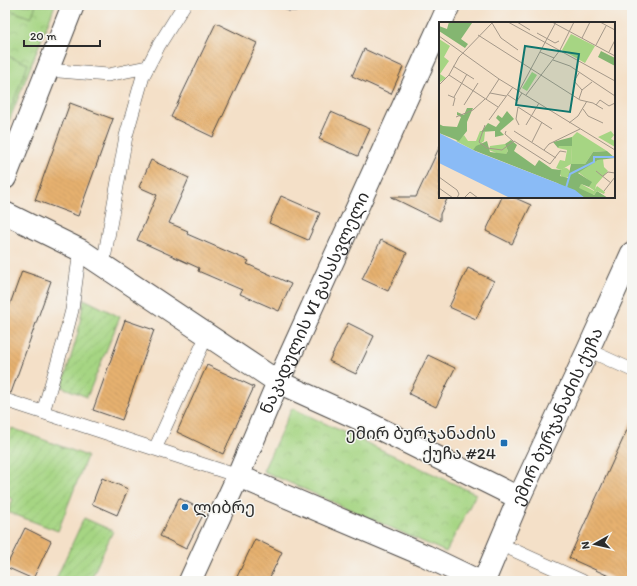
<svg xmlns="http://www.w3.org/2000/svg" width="637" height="586" viewBox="0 0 637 586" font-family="Itim,'Noto Sans Georgian',sans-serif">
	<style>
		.park { fill: url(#park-crowns); stroke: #688057 }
		.garden { fill: url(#garden-furrows); stroke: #688057 }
		.pitch { fill: #a6d583; stroke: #688057 }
		.building { fill: url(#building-back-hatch) }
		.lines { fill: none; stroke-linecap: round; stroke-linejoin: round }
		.service-casing { stroke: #494643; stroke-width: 14 }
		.minor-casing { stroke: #494643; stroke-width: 24 }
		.tertiary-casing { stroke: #494643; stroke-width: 24 }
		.service { stroke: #fff; stroke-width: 13 }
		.minor { stroke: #fff; stroke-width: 22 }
		.tertiary { stroke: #fff; stroke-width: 22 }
		.poi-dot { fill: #1f6fb2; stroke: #f6f6f2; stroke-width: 1.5 }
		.labels { text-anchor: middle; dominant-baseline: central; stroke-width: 3; stroke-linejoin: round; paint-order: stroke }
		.street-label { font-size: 17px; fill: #2b2b2b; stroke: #f6f6f2 }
		.poi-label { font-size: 17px; fill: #2b2b2b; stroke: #f6f6f2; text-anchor: end }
		.inset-river { fill: none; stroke: #8abbf6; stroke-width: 2 }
		.inset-road { fill: none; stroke: #a49889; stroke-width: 1 }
		.view { fill: #0f766e; fill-opacity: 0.15; stroke: #0f766e; stroke-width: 2 }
		.inset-edge { fill: none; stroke: #2b2b2b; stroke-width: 2 }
	</style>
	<defs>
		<pattern id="park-crowns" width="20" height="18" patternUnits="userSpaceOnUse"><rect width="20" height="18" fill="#a6d583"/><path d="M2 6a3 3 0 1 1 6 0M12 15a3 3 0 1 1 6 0" fill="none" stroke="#8fb771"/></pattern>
		<pattern id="garden-furrows" width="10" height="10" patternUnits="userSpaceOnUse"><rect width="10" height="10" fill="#a6d583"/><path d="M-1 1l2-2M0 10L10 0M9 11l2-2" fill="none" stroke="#8fb771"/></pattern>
		<pattern id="building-back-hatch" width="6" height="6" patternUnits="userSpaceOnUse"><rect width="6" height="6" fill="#e6b16f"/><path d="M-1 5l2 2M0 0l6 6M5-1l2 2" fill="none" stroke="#c59860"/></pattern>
	</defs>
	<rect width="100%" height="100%" fill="#f6f6f2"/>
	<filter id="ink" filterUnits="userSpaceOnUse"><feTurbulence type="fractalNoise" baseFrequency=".025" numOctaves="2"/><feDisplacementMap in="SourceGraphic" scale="8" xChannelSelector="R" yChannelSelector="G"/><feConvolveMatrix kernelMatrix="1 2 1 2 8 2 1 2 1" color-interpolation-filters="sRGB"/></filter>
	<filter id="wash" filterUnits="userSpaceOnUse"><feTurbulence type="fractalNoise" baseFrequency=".012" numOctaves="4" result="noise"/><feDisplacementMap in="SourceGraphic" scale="16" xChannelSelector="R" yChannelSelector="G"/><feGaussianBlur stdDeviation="0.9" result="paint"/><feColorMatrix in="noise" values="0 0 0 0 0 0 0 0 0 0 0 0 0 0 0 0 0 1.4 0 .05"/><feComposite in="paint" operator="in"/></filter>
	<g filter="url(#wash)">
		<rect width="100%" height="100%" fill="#f4e0c8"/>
		<!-- park -->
		<path class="park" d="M5 5H55L5 131Z
			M292 408 476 494 446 552 263 471Z"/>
		<!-- garden -->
		<path class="garden" d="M84 299 120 317 87 397 62 387 78 333Z
			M12 428 87 456 58 531 8 512 13 499 5 496V446Z
			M84 518 113 531 90 581H55Z"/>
		<!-- pitch -->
		<path class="pitch" d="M5 5H36L31 18 5 8Z
			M5 55 28 64 5 123Z"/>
		<g id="blocks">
			<!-- building -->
			<path class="building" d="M216 23 257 43 213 137 171 117Z
				M364 49 403 67 391 94 352 76Z
				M70 103 113 119 78 216 35 200Z
				M331 112 370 129 358 156 319 139Z
				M440 146V197H448L440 214V221L391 197H416Z
				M151 160 189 178 169 223 188 231 187 234 249 261 247 264 291 284 279 311 240 294 242 290 198 271 199 268 137 240 157 195 139 187Z
				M281 196 320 213 308 240 269 223Z
				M502 197H513L531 205 512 244 486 231Z
				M381 240 407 253 388 291 362 279Z
				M468 268 494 281 476 319 449 307Z
				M22 271 51 281 11 393 5 392V318Z
				M125 320 154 330 122 420 93 410Z
				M348 323 374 336 356 374 329 361Z
				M428 355 455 368 436 407 409 394Z
				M207 365 254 387 223 454 177 432Z
				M632 419V581H620L569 558Z
				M102 478 128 489 117 515 92 504Z
				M179 498 205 511 186 549 160 536Z
				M25 528 51 541 33 579 6 567Z
				M255 539 282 552 268 581H235Z"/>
		</g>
	</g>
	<g filter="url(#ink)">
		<use href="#blocks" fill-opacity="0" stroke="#494643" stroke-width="1"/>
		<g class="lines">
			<!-- service casing -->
			<g class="service-casing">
				<path id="service" d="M291 5H300
					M47 70 108 75 147 67
					M103 265 126 136 143 76 159 45 184 5
					M588 350 632 370
					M5 400 238 476
					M43 412 64 341 72 310 80 250
					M155 449 207 335
					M500 544 582 581"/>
			</g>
			<!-- minor casing -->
			<g class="minor-casing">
				<g id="minor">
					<path d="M441 23 449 5"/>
					<path d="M5 178 73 5"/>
					<path d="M5 213 80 250 278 382 362 420 519 498"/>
					<path d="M238 476 426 556 478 581"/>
					<path id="s1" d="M190 581 238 476 278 382 440 25"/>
				</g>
			</g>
			<!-- tertiary casing -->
			<g class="tertiary-casing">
				<g id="tertiary">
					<path id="s2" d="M484 581 519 498 588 350 632 253"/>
				</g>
			</g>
			<!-- service -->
			<use href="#service" class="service"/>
			<!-- minor -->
			<use href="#minor" class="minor"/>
			<!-- tertiary -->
			<use href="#tertiary" class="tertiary"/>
		</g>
	</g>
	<!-- markers -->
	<g class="poi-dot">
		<rect x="500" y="439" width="8" height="8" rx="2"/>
		<circle cx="185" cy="507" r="4"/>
	</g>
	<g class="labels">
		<!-- street labels -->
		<g class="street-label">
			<text stroke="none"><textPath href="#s1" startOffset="305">ნაკადულის VI გასასვლელი</textPath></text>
			<text stroke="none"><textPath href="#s2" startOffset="180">ემირ ბურჯანაძის ქუჩა</textPath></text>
		</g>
		<!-- poi labels -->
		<g class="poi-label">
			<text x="496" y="433">ემირ ბურჯანაძის<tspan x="496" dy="20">ქუჩა #24</tspan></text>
			<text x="193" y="507" text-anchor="start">ლიბრე</text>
		</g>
	</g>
	<!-- overview -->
	<g transform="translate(439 22)">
		<rect width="176" height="176" fill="#f4e0c8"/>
		<path d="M41 109 46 110 45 119 34 128 17 119 25 113 29 119H37ZM172 109 175 113 172 117 176 119V125L159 115ZM138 110 168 129 154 130 146 142H132L133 115ZM66 122 69 129 67 132 62 133 50 128 51 124ZM164 137 165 145 169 149 157 163 156 169 150 165 152 160 139 150 159 138ZM121 151a5 5 0 1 1 10 0a5 5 0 1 1-10 0Z" fill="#a6d583"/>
		<path d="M10 0 33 1 22 17 29 22 26 26 0 9V4L8 7ZM162 29 176 36V44L159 35ZM28 86H34L28 100V109L20 119 0 111V102L4 104 18 105 22 95 18 93V90L25 93ZM68 89 75 97 61 109 65 113 56 115V109L42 110 49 101 57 105 61 100 57 96 59 93 63 96ZM133 115V124L119 126 114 120ZM72 118 78 123 75 129 96 144 100 138 113 147 122 148 121 154 129 156 132 142H146L154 130 168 129 176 136 159 138 139 151 153 160 150 165 142 162 155 173 158 169 169 176H146L118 161 34 128 37 124 48 119 51 130 67 132 69 129 66 122Z" fill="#84b671"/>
		<path d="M0 17 11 24 5 35 10 39 1 52 7 56 0 61Z" fill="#a6d583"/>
		<path d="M132 12 156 24 146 41 123 28ZM93 50 98 53 88 69 83 66Z" fill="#a6d583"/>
		<path d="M120 124H133L132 142 122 148 117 146 121 138 126 139 128 128 119 126ZM142 162 155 169 158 164 166 170 165 172 158 169 155 173 140 166Z" fill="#a6d583"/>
		<path d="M145 21 153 26 146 39 137 34Z" fill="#a6d583"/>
		<path d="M0 111 38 130 136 168 146 176H71L0 141Z" fill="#8abbf6"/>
		<path class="inset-river" d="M127 166 131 152 155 140V135H175"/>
		<path class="inset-road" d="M69 0 176 59M78 0 91 8M113 0 176 34M161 0 176 8M53 1 62 16 79 28M98 11 116 21 120 19M39 13 141 78 154 81 164 87M0 14 60 57 176 128M143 16 151 0M157 23 167 4M101 30 115 36M170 30 176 18M114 38 131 44 176 74M14 44 35 57M10 53 59 85M0 63 10 53 20 35 54 0M143 68 153 60M80 69 117 0M51 71 67 74M9 73 16 76 14 84M69 73 78 79 83 71M87 73 121 28 135 0M15 75 28 52M47 77 60 57M140 77 143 68 135 59 140 51M25 83 39 61M157 83 161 78 170 84 176 81M144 87 149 94 164 101M17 95 34 88 46 77M50 98 74 65M130 101 139 94 148 79M46 103 40 120 48 126 63 128 75 119 111 142 121 129 127 130M80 103 77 97 79 85 113 107M87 103 100 81M67 109 66 112 74 119M75 109 117 136M93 120 103 100M105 128 110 122 141 107M157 149 172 161M164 154 169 150 176 151M0 155 18 168 20 172 18 176M0 166 14 176M165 169 176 155M25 176 31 170 39 176"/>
		<path class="view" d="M86 24 140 32 131 90 77 83Z"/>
		<rect width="176" height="176" class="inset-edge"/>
	</g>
	<!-- margin -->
	<rect width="637" height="586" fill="none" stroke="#f6f6f2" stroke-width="20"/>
	<!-- north arrow -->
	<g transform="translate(595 544) rotate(262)" stroke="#f6f6f2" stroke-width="3" paint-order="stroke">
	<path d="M0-3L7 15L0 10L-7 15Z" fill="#2b2b2b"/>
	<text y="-6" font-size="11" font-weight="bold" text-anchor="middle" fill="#2b2b2b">N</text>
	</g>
	<!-- scale -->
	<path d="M24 40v6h76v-6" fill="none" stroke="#2b2b2b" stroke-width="2"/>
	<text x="30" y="40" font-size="12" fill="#2b2b2b" stroke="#f6f6f2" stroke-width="3" paint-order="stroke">20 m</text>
</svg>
